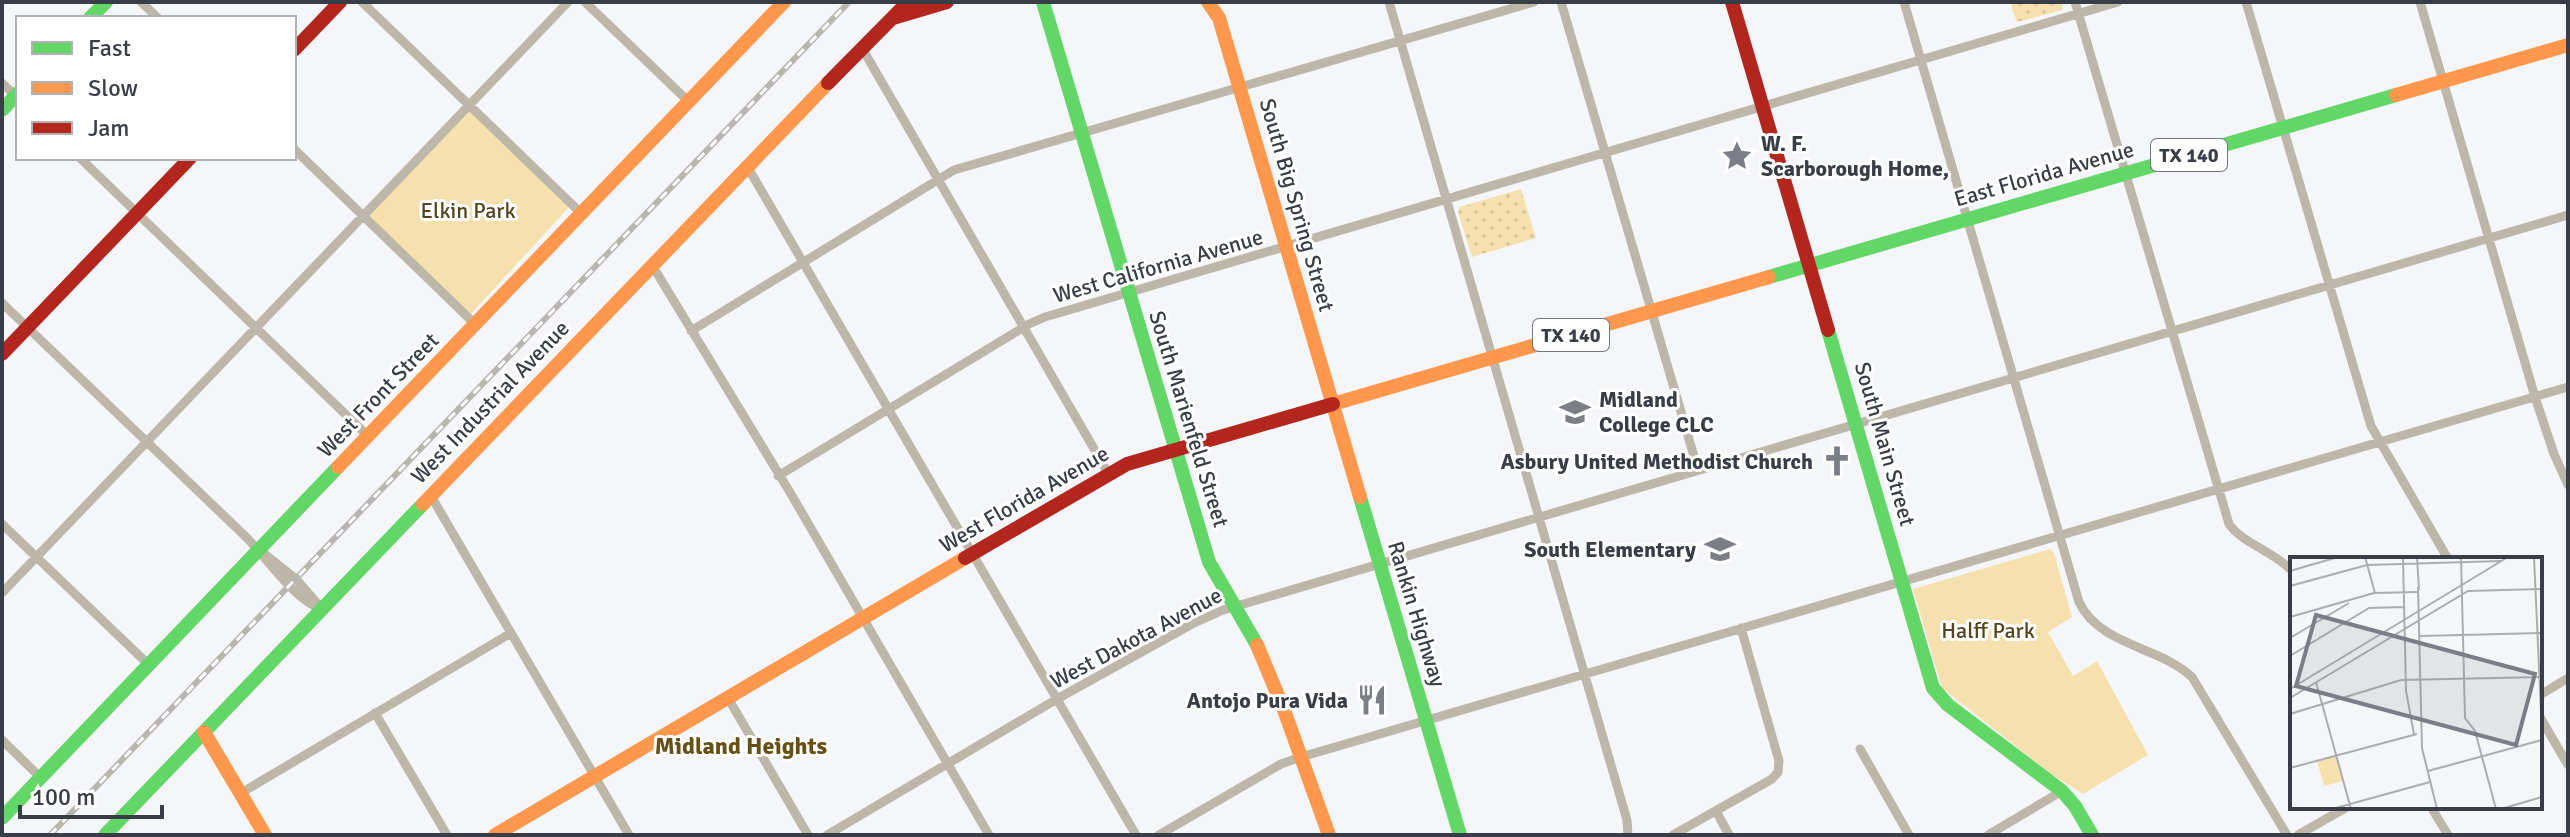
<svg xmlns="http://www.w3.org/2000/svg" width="2570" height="837" viewBox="0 0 2570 837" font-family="Signika,sans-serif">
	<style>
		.grass { fill: url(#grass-dots) }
		.green { fill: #f6e1ae }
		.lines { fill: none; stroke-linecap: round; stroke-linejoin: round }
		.street { stroke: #bdb7a9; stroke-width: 9 }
		.fast { stroke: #63d668; stroke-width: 14 }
		.slow { stroke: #ff974d; stroke-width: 14 }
		.jam { stroke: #b3261e; stroke-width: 14 }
		.rail-casing { stroke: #b9b5b0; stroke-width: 6 }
		.rail { stroke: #fff; stroke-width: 3; stroke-dasharray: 9; stroke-linecap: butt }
		.labels { text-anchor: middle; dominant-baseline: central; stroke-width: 6; stroke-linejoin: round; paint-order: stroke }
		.shield { fill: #fff; stroke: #74777f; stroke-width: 2 }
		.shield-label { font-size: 20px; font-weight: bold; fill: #393d48 }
		.poi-label { font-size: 22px; font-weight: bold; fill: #393d48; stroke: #fff; text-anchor: end }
		.street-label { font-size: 22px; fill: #393d48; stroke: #fff }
		.park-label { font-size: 22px; fill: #55441b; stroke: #fff }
		.neighbourhood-label { font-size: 24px; font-weight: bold; fill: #665015; stroke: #fff }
		.inset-road { fill: none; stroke: #aaacb2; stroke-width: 2 }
		.view { fill: #7b7e86; fill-opacity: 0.15; stroke: #7b7e86; stroke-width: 4 }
		.inset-edge { fill: none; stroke: #393d48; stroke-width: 4 }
	</style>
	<defs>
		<pattern id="grass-dots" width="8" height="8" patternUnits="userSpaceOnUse" patternTransform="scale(2)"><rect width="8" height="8" fill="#f6e1ae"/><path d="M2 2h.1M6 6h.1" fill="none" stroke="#d4c297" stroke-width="1.8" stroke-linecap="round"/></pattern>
	</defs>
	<rect width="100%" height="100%" fill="#f5f6f9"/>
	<!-- grass -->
	<path class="grass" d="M2010 2H2063L2062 10 2017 22Z
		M1521 189 1536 238 1472 257 1458 212 1460 207Z"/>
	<!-- green -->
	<path class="green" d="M469 105 572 204 468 317 363 216Z
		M2050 549 2054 553 2072 617 2048 632 2073 676 2097 661 2148 755 2083 794 2051 774 1942 688 1913 589Z"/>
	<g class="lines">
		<!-- street -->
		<path class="street" d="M141 2 158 18
			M362 2 582 214
			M585 2 689 102
			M1389 2 1627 820 1628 835
			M1561 2 1698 470
			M1904 2 2079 602C2100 646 2159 646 2192 677L2287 835
			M2075 2 2229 524C2243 544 2274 551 2292 571
			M2246 2 2371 426 2448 559
			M2420 2 2535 397 2554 454 2568 485
			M862 48 1108 473
			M2 83 17 97
			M294 149 476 325
			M80 158 369 437
			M747 166 1136 835
			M652 265 791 494 989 835
			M2 303 246 537C266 557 296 602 322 609
			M691 331 954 170 1534 2
			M778 476 1029 324 1045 317 2118 2
			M431 496 629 835
			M2 524 149 665
			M262 552 296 579 322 609
			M2 593 568 2
			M2540 695 2568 678
			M728 698 808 835
			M375 713 447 835
			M2540 717 2568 765
			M2 740 41 778
			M1860 749 1909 835
			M241 793 511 633
			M2431 807 2448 835
			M1716 811 1729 835
			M827 835 1057 699 1192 624 1223 610 2568 215
			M1159 835 1281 764 1301 757 2568 387
			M1673 835 1772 779 1778 772 1779 761 1741 628
			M1988 835 2062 791
			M2298 835 2347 807"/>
		<!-- fast -->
		<path class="fast" d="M1043 2 1209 562 1257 645
			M90 18 106 2
			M2 110 18 93
			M1769 277 2396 95
			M1828 330 1933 688 1948 705 2062 791 2075 806 2092 835
			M1360 497 1460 835
			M2 818 338 467
			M105 835 423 504"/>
		<!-- slow -->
		<path class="slow" d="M1208 2 1219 18 1360 497
			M2396 95 2568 45
			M1333 404 1769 277
			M338 467 784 2
			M423 504 828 83
			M1257 645 1284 710 1329 835
			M204 732 265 835
			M495 835 965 558"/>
		<!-- jam -->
		<path class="jam" d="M1732 2 1828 330
			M893 18 947 2
			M294 50 340 2
			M828 83 908 2
			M2 354 190 158
			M965 558 1127 464 1333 404"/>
		<!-- rail casing -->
		<g class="rail-casing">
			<path id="rail" d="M50 835 849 2"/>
		</g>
		<!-- rail -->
		<use href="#rail" class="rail"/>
	</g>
	<!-- icons -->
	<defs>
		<g id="sight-bare" transform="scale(2.4)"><path d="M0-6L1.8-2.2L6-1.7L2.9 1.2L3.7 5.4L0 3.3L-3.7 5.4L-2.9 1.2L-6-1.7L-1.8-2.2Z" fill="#7b7e86" stroke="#fff" stroke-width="2.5" paint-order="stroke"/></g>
		<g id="university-bare" transform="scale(2.4)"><path d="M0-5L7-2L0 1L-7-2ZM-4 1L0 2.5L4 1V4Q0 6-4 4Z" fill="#7b7e86" stroke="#fff" stroke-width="2.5" paint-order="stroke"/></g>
		<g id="church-bare" transform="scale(2.4)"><path d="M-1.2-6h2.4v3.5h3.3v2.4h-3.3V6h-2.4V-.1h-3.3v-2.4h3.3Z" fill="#7b7e86" stroke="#fff" stroke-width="2.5" paint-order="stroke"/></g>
		<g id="school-bare" transform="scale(2.4)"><path d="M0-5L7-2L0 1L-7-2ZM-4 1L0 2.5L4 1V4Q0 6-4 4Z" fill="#7b7e86" stroke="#fff" stroke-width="2.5" paint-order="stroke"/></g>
		<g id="restaurant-bare" transform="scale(2.4)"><path d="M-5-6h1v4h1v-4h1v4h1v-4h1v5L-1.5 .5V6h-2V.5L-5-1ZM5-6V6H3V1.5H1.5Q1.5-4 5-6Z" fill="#7b7e86" stroke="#fff" stroke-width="2.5" paint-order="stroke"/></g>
	</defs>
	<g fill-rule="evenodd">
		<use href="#sight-bare" x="1737" y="156"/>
		<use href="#university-bare" x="1575" y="412"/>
		<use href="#church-bare" x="1837" y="461"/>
		<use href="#school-bare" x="1720" y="549"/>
		<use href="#restaurant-bare" x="1372" y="700"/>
	</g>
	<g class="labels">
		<!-- shield labels -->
		<g class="shield">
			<rect x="2151" y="139" width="76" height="32" rx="6"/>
			<rect x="1533" y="319" width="76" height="32" rx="6"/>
		</g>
		<g class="shield-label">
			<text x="2189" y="155">TX 140</text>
			<text x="1571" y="335">TX 140</text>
		</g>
		<!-- poi labels -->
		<g class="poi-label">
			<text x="1761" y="143" text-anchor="start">W. F.<tspan x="1761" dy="25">Scarborough Home,</tspan></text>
			<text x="1599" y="399" text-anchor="start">Midland<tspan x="1599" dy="25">College CLC</tspan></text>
			<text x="1813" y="461">Asbury United Methodist Church</text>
			<text x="1696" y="549">South Elementary</text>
			<text x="1348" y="700">Antojo Pura Vida</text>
		</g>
		<!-- street labels -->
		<g class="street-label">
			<text transform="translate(2044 174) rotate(-16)">East Florida Avenue</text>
			<text transform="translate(1297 205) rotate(74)">South Big Spring Street</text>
			<text transform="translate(1158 266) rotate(-16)">West California Avenue</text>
			<text transform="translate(378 395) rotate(-46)">West Front Street</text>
			<text transform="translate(490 402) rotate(-46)">West Industrial Avenue</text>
			<text transform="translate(1189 419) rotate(73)">South Marienfeld Street</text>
			<text transform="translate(1885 444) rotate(74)">South Main Street</text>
			<text transform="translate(1024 499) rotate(-30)">West Florida Avenue</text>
			<text transform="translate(1417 614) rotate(73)">Rankin Highway</text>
			<text transform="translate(1136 638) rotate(-28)">West Dakota Avenue</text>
		</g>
		<!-- park labels -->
		<g class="park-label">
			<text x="468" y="210">Elkin Park</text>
			<text x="1988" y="630">Halff Park</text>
		</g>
		<!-- neighbourhood labels -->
		<g class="neighbourhood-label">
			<text x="741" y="746">Midland Heights</text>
		</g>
	</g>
	<!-- overview -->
	<g transform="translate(2290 557)">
		<rect width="252" height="252" fill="#f5f6f9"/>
		<path d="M46 199 53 224 34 229 27 204Z" fill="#f6e1ae"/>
		<path class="inset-road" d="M75 0 85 36M113 0 116 134 124 177M127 0 129 33M171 0 175 161 185 174 206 252M244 0 252 176M0 14 48 0M0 29 77 8 211 4M128 30 132 191 147 252M0 60 84 36 127 35M130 79 252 76M0 81 59 46M0 99 79 51 114 50M26 125 61 252M0 132 218 0M0 141 178 34 252 32M0 157 111 123 252 120M0 211 127 177M138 214 252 183M42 252 140 225M211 252 252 240"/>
		<path class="view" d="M26 58 245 117 226 188 6 129Z"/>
		<rect width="252" height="252" class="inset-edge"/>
	</g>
	<!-- border -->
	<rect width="2570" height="837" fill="none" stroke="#393d48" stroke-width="8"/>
	<!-- legend -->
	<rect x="16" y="16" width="280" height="144" fill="#ffffff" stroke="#b0b1b6" stroke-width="2"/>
	<rect x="32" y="42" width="40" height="12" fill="#63d668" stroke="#b0b1b6" stroke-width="2"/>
	<text x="88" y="56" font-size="24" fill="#393d48">Fast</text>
	<rect x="32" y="82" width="40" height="12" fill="#ff974d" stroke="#b0b1b6" stroke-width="2"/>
	<text x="88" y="96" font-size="24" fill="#393d48">Slow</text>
	<rect x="32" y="122" width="40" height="12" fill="#b3261e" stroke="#b0b1b6" stroke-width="2"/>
	<text x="88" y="136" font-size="24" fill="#393d48">Jam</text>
	<!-- scale -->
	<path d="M20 805v12h142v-12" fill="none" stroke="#393d48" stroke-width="4"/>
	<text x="32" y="805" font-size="24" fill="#393d48" stroke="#ffffff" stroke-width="6" paint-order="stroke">100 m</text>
</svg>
